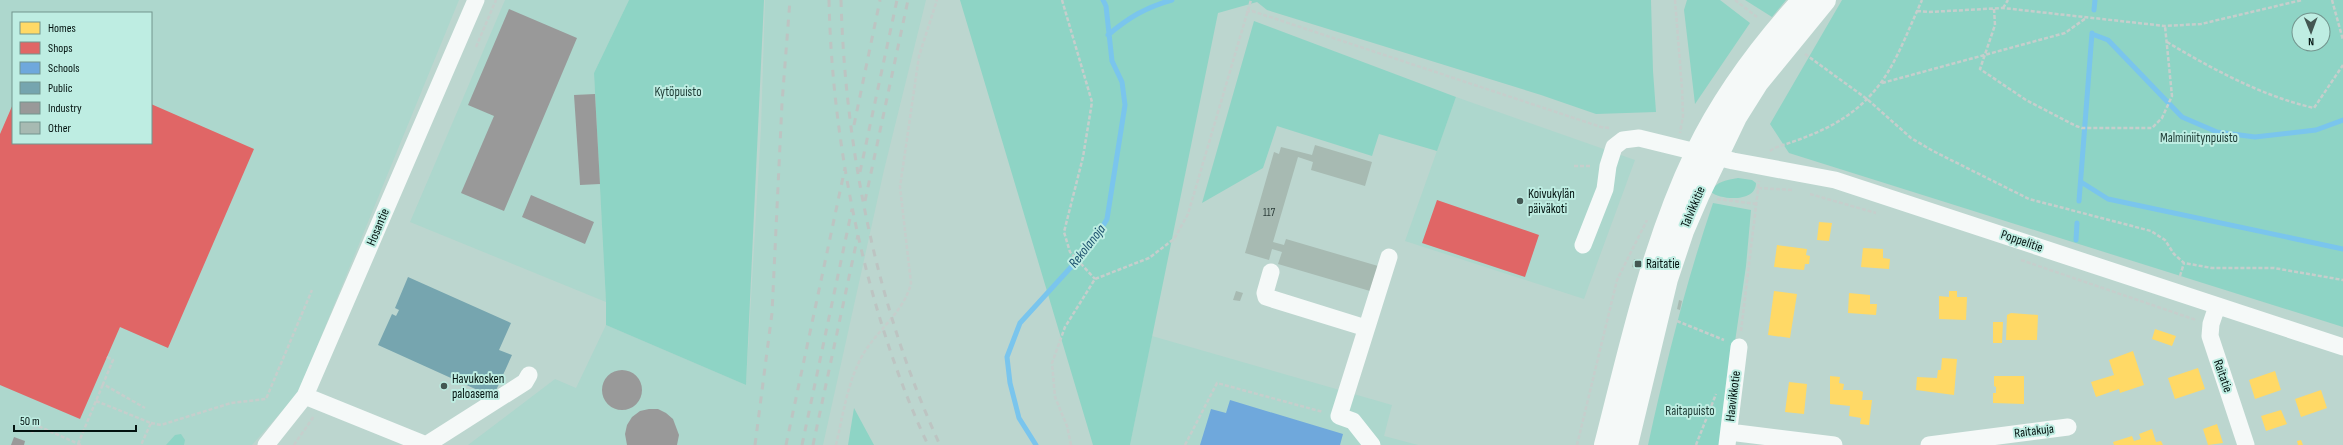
<svg xmlns="http://www.w3.org/2000/svg" width="2343" height="445" viewBox="0 0 2343 445" font-family="'Sofia Sans Condensed',sans-serif">
	<style>
		.built { fill: #add7cd; fill-rule: evenodd }
		.green { fill: #8ed4c5; fill-rule: evenodd }
		.homes { fill: #ffd966 }
		.shops { fill: #e06666 }
		.schools { fill: #6fa8dc }
		.public { fill: #76a5af }
		.industry { fill: #999 }
		.lines { fill: none; stroke-linecap: round; stroke-linejoin: round }
		.stream { stroke: #7ac5ed; stroke-width: 5 }
		.building { fill: #a7bab2 }
		.path { stroke: #c6cecc; stroke-width: 2.5; stroke-dasharray: 4 2; stroke-linecap: butt }
		.minor { stroke: #f5f9f8; stroke-width: 17 }
		.major { stroke: #f5f9f8; stroke-width: 22 }
		.rail { stroke: #bdc4c2; stroke-width: 3; stroke-dasharray: 7 7; stroke-linecap: butt }
		.poi-dot { fill: #435752; stroke: #beede2; stroke-width: 1.5 }
		.labels { text-anchor: middle; dominant-baseline: central; stroke-width: 4; stroke-linejoin: round; paint-order: stroke }
		.number-label { font-size: 11px; fill: #2b3c38 }
		.park-label { font-size: 13px; fill: #1d3a34; stroke: #beede2 }
		.poi-label { font-size: 13px; fill: #02120f; stroke: #beede2; text-anchor: start }
		.street-label { font-size: 13px; fill: #02120f; stroke: #beede2 }
		.water-label { font-size: 14px; font-style: italic; fill: #1c506e; stroke: #beede2 }
	</style>
	<rect width="100%" height="100%" fill="#bcd6cf"/>
	<!-- built -->
	<path class="built" d="M0 0H459L298 393 252 445H0ZM13 13H151V143H13Z
		M505 0H629L594 73 606 302 410 222Z
		M765 0H926L884 170 823 445H468L555 379 576 388 606 325 746 385 761 129Z
		M1456 97 1635 160 1584 299 1405 241Z
		M1152 336 1392 405 1384 436 1418 445H1130Z"/>
	<!-- green -->
	<path class="green" d="M629 0H764L746 385 606 325V302L594 73Z
		M960 0H1651L1653 71 1656 112 1596 114 1541 95 1267 10 1257 2 1218 13 1130 445H1093Z
		M1687 0H1720L1750 23 1695 104 1684 10Z
		M1745 0H1786L1772 17Z
		M1842 0H2343V327L1789 153 1770 124ZM2299 20H2323V44H2299Z
		M1254 21 1456 97 1437 151 1379 134 1372 156 1277 126 1263 168 1202 203Z
		M1738 178 1752 180 1756 183C1756 203 1720 200 1711 192 1716 181 1727 180 1738 178Z
		M1713 203 1751 210 1746 266 1720 445H1648C1666 363 1686 282 1713 203Z
		M854 408 874 445H848Z
		M181 434 185 440 184 445H166L175 435Z"/>
	<!-- homes -->
	<path class="homes" d="M1819 222 1832 223 1829 241 1817 240Z
		M1777 245 1807 249 1806 255 1810 256 1809 264H1805L1804 270 1774 267Z
		M1863 248 1883 249V258L1890 259 1889 269 1861 267Z
		M1774 291 1797 294 1790 338 1768 335Z
		M1949 291H1957V297H1967L1966 320 1939 319V296L1949 297Z
		M1849 293 1870 295V304H1877L1876 315 1848 313Z
		M2011 313 2038 315 2037 340H2006L2007 315Z
		M1993 322H2003L2002 343H1993Z
		M2155 329 2176 336 2172 346 2152 339Z
		M2133 351 2144 385 2120 393 2119 389 2096 397 2091 382 2114 375 2109 360Z
		M1942 358 1957 359 1954 395 1916 390 1917 377 1937 378 1938 370H1941Z
		M2198 368 2205 389 2175 399 2168 378Z
		M2275 371 2281 390 2255 399 2249 380Z
		M1830 376 1840 377 1839 383 1844 384 1843 390H1859L1863 392 1862 400H1872L1869 425 1860 424 1861 418 1849 416 1850 406 1830 404Z
		M1994 376H2024V404L1993 403V393H1996V387L1994 386Z
		M1789 382 1807 384 1804 414 1785 412Z
		M2321 390 2327 408 2301 417 2295 399Z
		M2281 410 2287 424 2266 431 2261 416Z
		M2217 424 2223 443 2208 445 2203 429Z
		M2152 429 2156 442 2161 441 2163 445H2114L2113 442 2132 436 2134 441 2141 439 2139 434Z
		M2301 440 2303 445H2298L2297 441Z"/>
	<!-- shops -->
	<path class="shops" d="M13 104V143H151V104L254 149 168 348 120 327 80 419 0 385V134Z
		M1437 200 1539 235 1525 277 1422 243Z"/>
	<!-- schools -->
	<path class="schools" d="M1230 400 1343 434 1340 445H1200L1211 409 1226 413Z"/>
	<!-- public -->
	<path class="public" d="M408 277 511 323 499 350 512 355 493 397 378 345 392 314 396 316 399 310 395 308Z"/>
	<!-- industry -->
	<path class="industry" d="M509 9 577 38 504 211 461 193 494 116 468 105Z
		M595 94 600 184 580 185 574 95Z
		M531 195 594 222 585 244 522 217Z
		M602 390a20 20 0 1 1 40 0a20 20 0 1 1-40 0Z
		M649 409H658L666 413 673 419 679 435 677 445H627L625 434 627 425 632 417 640 411Z
		M14 437 25 441 24 445H11Z"/>
	<g class="lines">
		<!-- stream -->
		<path class="stream" d="M2094 10 2095 0
			M2092 34 2108 40 2182 117 2217 132 2255 137 2316 130 2343 120
			M1108 35C1128 18 1146 7 1172 0
			M2081 182 2108 199 2343 249
			M2079 201 2092 33
			M2076 240 2077 223
			M1036 445 1019 418 1010 383 1007 357 1020 323 1093 243 1107 219 1125 105 1122 82 1112 61 1106 6 1103 0"/>
	</g>
	<!-- building -->
	<path class="building" d="M1315 145 1372 162 1365 186 1311 170 1313 162 1298 157 1273 242 1284 245 1286 239 1378 266 1370 291 1278 264 1282 252 1272 249 1269 260 1245 253 1274 152 1279 154 1281 147 1312 155Z
		M1634 259H1637L1635 268 1632 267Z
		M1236 291 1243 293 1240 301 1233 300Z
		M1679 300 1682 301 1680 310 1677 309Z"/>
	<g class="lines">
		<!-- path -->
		<path class="path" d="M1062 0 1092 102 1083 157 1064 232 1070 252 1095 279
			M1675 0 1682 88 1683 116 1680 133
			M1735 0 1757 17
			M2332 0 2343 40
			M2003 8 2008 0
			M1994 9 1995 25 1980 69 2026 100 2076 126 2082 128H2152L2162 118 2172 96 2165 26
			M1917 11 1929 12 2003 8 2165 26 2201 24 2302 0
			M1246 12 1252 11 1601 127 1610 128
			M2167 42C2212 69 2262 96 2314 108L2343 65
			M476 47 496 0
			M1805 54 1867 99 1911 138 1933 151 2029 199 2151 231 2165 240 2174 254 2184 263 2212 268H2274L2343 280
			M1882 83 2065 33 2086 18
			M1770 151C1776 146 1785 145 1792 142 1807 137 1821 131 1834 124 1888 93 1898 52 1922 0
			M1574 166H1592
			M1758 188 1793 190
			M1810 194 1876 213
			M1717 199 1756 204
			M2021 260 2196 320
			M2180 276 2184 263
			M1677 321 1724 340
			M1741 331 1759 181
			M107 357 113 360 103 384 145 408
			M96 401 151 423 141 445
			M151 423 161 425 231 403 266 399 312 290
			M32 433 36 425 81 445
			M78 444 103 384
			M294 445 314 416
			M836 445C843 415 847 384 862 356 876 331 905 311 911 283L900 187 919 56 937 0
			M1071 445 1067 426 1055 397 1052 363 1065 327 1095 279 1149 258 1174 239 1188 214 1251 0
			M1185 445 1217 383 1323 412
			M1577 445 1617 280 1647 220
			M1696 445 1716 394"/>
		<!-- minor -->
		<path class="minor" d="M1583 245 1605 189 1608 166 1614 147 1623 140 1639 138 1733 161 1835 180 2343 347
			M1271 272 1265 293 1266 297 1366 328
			M2217 306 2211 324 2210 336 2246 445
			M305 396 426 445 525 382 529 375
			M1729 432 1834 445
			M266 445 305 396 476 0
			M1372 445 1353 421 1339 416 1389 257
			M1727 445 1739 347
			M1929 445 2068 427"/>
		<!-- major -->
		<path class="major" d="M1605 445C1630 347 1652 245 1696 153 1723 97 1761 46 1803 0
			M1627 445 1667 279 1683 231 1699 194 1736 117 1758 82 1825 0"/>
		<!-- rail -->
		<path class="rail" d="M829 0C832 146 866 313 928 445
			M841 0C845 149 877 309 940 445
			M854 125 880 0
			M860 172 897 0
			M865 201 908 0
			M755 445 772 313 782 103 790 0
			M786 445 845 168
			M802 445 852 209
			M813 445 858 235"/>
	</g>
	<!-- markers -->
	<g class="poi-dot">
		<circle cx="1520" cy="201" r="4"/>
		<rect x="1634" y="260" width="8" height="8" rx="2"/>
		<circle cx="444" cy="386" r="4"/>
	</g>
	<g class="labels">
		<!-- number labels -->
		<g class="number-label">
			<text x="1269" y="212">117</text>
		</g>
		<!-- park labels -->
		<g class="park-label">
			<text x="678" y="92">Kytöpuisto</text>
			<text x="2199" y="138">Malminiitynpuisto</text>
			<text x="1690" y="411">Raitapuisto</text>
		</g>
		<!-- poi labels -->
		<g class="poi-label">
			<text x="1528" y="194">Koivukylän<tspan x="1528" dy="15">päiväkoti</tspan></text>
			<text x="1646" y="264">Raitatie</text>
			<text x="452" y="379">Havukosken<tspan x="452" dy="15">paloasema</tspan></text>
		</g>
		<!-- street labels -->
		<g class="street-label">
			<text transform="translate(1693 207) rotate(-67)">Talvikkitie</text>
			<text transform="translate(378 227) rotate(-67)">Hosantie</text>
			<text transform="translate(2022 241) rotate(19)">Poppelitie</text>
			<text transform="translate(2223 376) rotate(71)">Raitatie</text>
			<text transform="translate(1733 396) rotate(-83)">Haavikkotie</text>
			<text transform="translate(2034 431) rotate(-7)">Raitakuja</text>
		</g>
		<!-- water labels -->
		<g class="water-label">
			<text transform="translate(1087 246) rotate(-52)">Rekolanoja</text>
		</g>
	</g>
	<!-- legend -->
	<rect x="12" y="12" width="140" height="132" fill="#beede2" stroke="#73958e"/>
	<rect x="20" y="22" width="20" height="12" fill="#ffd966" stroke="#73958e"/>
	<text x="48" y="32" font-size="12" fill="#02120f">Homes</text>
	<rect x="20" y="42" width="20" height="12" fill="#e06666" stroke="#73958e"/>
	<text x="48" y="52" font-size="12" fill="#02120f">Shops</text>
	<rect x="20" y="62" width="20" height="12" fill="#6fa8dc" stroke="#73958e"/>
	<text x="48" y="72" font-size="12" fill="#02120f">Schools</text>
	<rect x="20" y="82" width="20" height="12" fill="#76a5af" stroke="#73958e"/>
	<text x="48" y="92" font-size="12" fill="#02120f">Public</text>
	<rect x="20" y="102" width="20" height="12" fill="#999999" stroke="#73958e"/>
	<text x="48" y="112" font-size="12" fill="#02120f">Industry</text>
	<rect x="20" y="122" width="20" height="12" fill="#a7bab2" stroke="#73958e"/>
	<text x="48" y="132" font-size="12" fill="#02120f">Other</text>
	<!-- north arrow -->
	<g transform="translate(2311 32) rotate(179)"><circle r="19" fill="#beede2" stroke="#73958e"/>
	<path d="M0-3L7 15L0 10L-7 15Z" fill="#435752"/>
	<text y="-6" font-size="11" font-weight="bold" text-anchor="middle" fill="#02120f">N</text>
	</g>
	<!-- scale -->
	<path d="M14 425v6h122v-6" fill="none" stroke="#02120f" stroke-width="2"/>
	<text x="20" y="425" font-size="12" fill="#02120f" stroke="#beede2" stroke-width="3" paint-order="stroke">50 m</text>
</svg>
